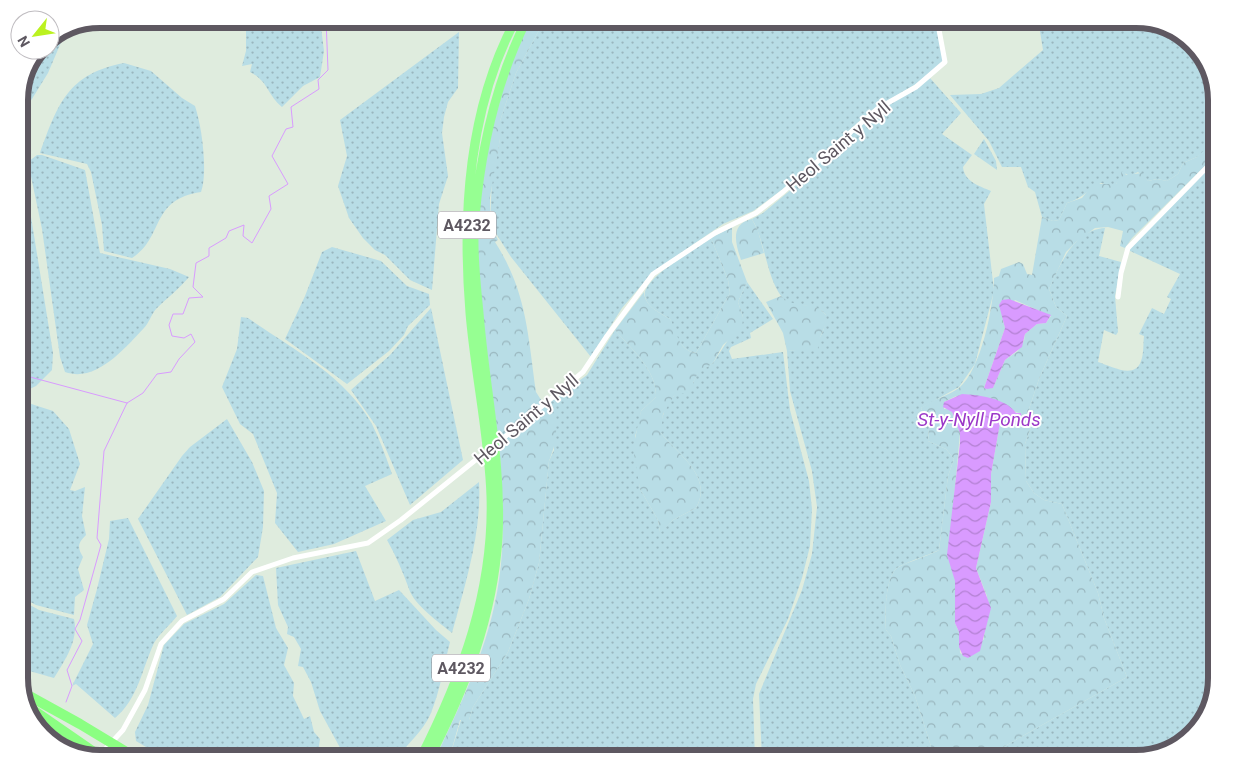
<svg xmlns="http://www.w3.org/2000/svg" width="1236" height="778" viewBox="0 0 1236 778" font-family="Roboto,sans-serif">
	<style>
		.grass { fill: url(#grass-dots) }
		.forest { fill: url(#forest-crowns); fill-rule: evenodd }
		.water { fill: url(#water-waves) }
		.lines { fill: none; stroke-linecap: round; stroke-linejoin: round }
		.stream { stroke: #d99bff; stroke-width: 1 }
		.minor { stroke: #fff; stroke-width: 5 }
		.trunk { stroke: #96ff92; stroke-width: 9 }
		.motorway { stroke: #8bff82; stroke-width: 10 }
		.labels { text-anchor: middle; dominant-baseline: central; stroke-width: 4; stroke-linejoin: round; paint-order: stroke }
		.shield { fill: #fff; stroke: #8e8a90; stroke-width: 1 }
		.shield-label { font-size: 16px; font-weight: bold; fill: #5e5861 }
		.street-label { font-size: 18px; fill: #5e5861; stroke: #fff }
		.water-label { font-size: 19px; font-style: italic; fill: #9c39c8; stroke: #fff }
		.rim { fill: none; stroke: #5e5861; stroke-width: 6 }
	</style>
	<defs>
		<pattern id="grass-dots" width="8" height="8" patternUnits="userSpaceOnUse" patternTransform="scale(1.25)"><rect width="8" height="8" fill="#b8dde6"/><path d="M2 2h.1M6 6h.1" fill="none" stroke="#99b6be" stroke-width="1.8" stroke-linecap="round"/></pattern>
		<pattern id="forest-crowns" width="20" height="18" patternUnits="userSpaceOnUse" patternTransform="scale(1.25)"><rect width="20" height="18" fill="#b8dde6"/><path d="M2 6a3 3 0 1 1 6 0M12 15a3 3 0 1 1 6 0" fill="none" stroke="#99b6be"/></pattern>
		<pattern id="water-waves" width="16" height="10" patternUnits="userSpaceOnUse" patternTransform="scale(1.25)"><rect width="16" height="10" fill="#d99bff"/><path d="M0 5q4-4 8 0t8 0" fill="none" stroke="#b381d2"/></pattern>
	</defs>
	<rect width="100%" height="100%" fill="#dfecde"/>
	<!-- grass -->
	<path class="grass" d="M246 19H320L324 51 320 77 303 86 282 107C267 95 269 82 250 72L252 64 242 66 246 51Z
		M545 19H935L943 62 916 84 872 110 783 189 753 211 723 224 653 272 622 308 591 357 511 257 490 224 492 179 500 139V121L516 73Z
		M1038 19H1136L1181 32 1207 60 1217 95V145H1213L1197 157 1183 163 1178 174 1167 181 1157 179 1148 181 1138 172 1130 176 1124 173 1116 184 1108 185 1101 183C1088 190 1081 199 1067 203L1059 220 1053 221 1042 217 1035 192 1028 187 1021 167H1002L989 141 950 95 981 94 999 88 1043 50Z
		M459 32 458 88 448 102 444 117 442 133 448 176 439 204 432 290 410 280 385 255 375 250 363 238 349 218 338 186 347 156 340 120Z
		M65 33 48 73 19 120V95L39 50H50V39Z
		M124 63 151 71 182 98 195 106C202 127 208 172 201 192 149 200 165 237 132 258L104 251 102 225 91 172 87 164 40 153C58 103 68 74 124 63Z
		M930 78 961 113 942 134 972 155 963 167C964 181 979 186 991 191L984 204 994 291 975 364 959 387 921 408 929 428 928 441 946 449 954 459 948 476 939 550C929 555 901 564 896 569 885 580 885 615 886 630L891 636 900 665 915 696 935 759H762L759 694 802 590 812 554 817 507 812 471 790 391 787 351C813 349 824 342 826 315 814 299 793 312 781 296 766 275 765 241 752 219L763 213 793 188 832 150 877 112Z
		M19 128 29 142 30 150 19 160Z
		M984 139 996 161 997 170 974 154Z
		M37 155H42L85 170 100 253 170 269 189 277C179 289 167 298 156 309 151 315 149 323 144 328 124 349 96 383 65 372L60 357 42 229 28 162Z
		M1217 160V678L1204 723 1176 749 1136 759H982L1127 677 1104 618 1098 593 1062 504 1044 500 1034 493 1026 481 1025 444 1033 421 1029 409 1039 379 1067 316 1056 307 1049 289C1060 264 1074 230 1105 228L1099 256 1121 262 1115 296 1118 332 1116 335 1104 330 1098 362C1111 366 1135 380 1141 361 1144 354 1143 344 1144 336L1139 334 1152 308 1164 314 1171 299 1167 297 1180 274 1128 250Z
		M20 168 27 192 53 353 52 370 36 386 19 394Z
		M711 238 728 280 730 293 696 353C678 350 676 333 670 319 661 313 647 308 645 296 641 279 698 247 711 238Z
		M332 247 381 261 407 286 429 294 430 305 408 326 404 335 389 351 347 384 285 339 305 296 322 252Z
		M747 282 773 319 750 333 751 338 731 347 729 351 732 359 783 352 790 410 809 481 812 509 810 546 802 578 788 619 756 684 753 699 755 759H449L461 720H469L473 707 508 652 529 599 539 563 549 461 554 450 546 405 587 375 615 330C632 350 657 370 656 397L641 411 640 421 635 436 640 489 658 520 660 532 673 520 696 508C714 476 677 454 661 433L660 426 666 405 674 396 693 383 698 372 713 363 743 317 738 302Z
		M431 308 463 460 410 505 376 426 351 390 390 355Z
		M241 317 248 318C291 348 346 376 372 424 380 440 386 457 392 474L365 486 386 521 334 544 298 552 275 523 277 493 253 434 240 424 222 387 237 349Z
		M19 400 53 411 69 429 80 464 70 490 75 491 85 487 82 516 86 535C78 543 77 547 83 557L78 569 84 590 75 597 74 615 36 605 19 596Z
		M227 419 252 462 264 491 263 527 258 557 220 597 187 615 138 519 182 456 190 447Z
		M479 482C482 532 465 585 452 633 440 623 414 605 409 589 403 572 396 556 387 540L413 520 441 512Z
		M128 518 177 616C170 625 159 634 154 643 142 669 138 699 115 718L76 684 72 686 93 644 87 625 97 589 109 539 110 521Z
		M356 551 375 601 399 590 436 630 450 642C444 665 440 691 431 713 423 732 407 743 397 759H348L344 755 320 711 311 682 303 667 298 666 301 649 294 637 287 634 288 627 278 605 276 568Z
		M256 575 263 576 276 628 288 648 284 665 294 683 293 696 304 719 310 716 314 732 320 739 319 746 323 756 334 755 336 759H166L136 741 135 732 148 705 164 645 184 624 224 604Z
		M19 599 39 610 74 619C79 640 65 660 54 678L19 668Z"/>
	<!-- forest -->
	<path class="forest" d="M529 19H545L516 73 500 121V139L490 197V224L498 240 495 242C527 292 528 336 536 392L543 403 498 440 474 250 489 122Z
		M1217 145V154L1132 238 1125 248 1120 246 1123 231 1108 227 1095 228 1076 242 1066 252 1049 289 1056 307 1067 316 1039 379 1029 409 1033 421 1025 444 1026 481 1034 493 1044 500 1062 504 1098 593 1104 618 1127 677 982 759H935L915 696 900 665 891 636 886 630C885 614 885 580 896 569 901 564 929 556 939 550L948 476 954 459 946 449 928 441 929 428 921 408C933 399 948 396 959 388 981 370 994 305 994 278L999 276 1001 269 1019 262 1023 264 1027 274 1032 275 1042 217 1053 221 1059 220 1067 203 1082 198 1093 184H1116L1123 170 1126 175 1142 173 1148 181 1157 179 1167 181 1178 174 1183 163 1197 157 1209 146ZM1015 300 1051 316 1046 323 1037 324 1025 334 1024 341 1018 351 1005 360 993 388H984L1005 328 1002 316ZM956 396C973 396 988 396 1004 404 1010 407 1013 413 1021 413L1022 420 1004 416 1000 423 991 474V502L976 568 987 596 988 619 985 626 984 639 968 658 960 653 959 632 955 623V581L952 520 960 433 952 412 950 409H944V402Z
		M752 219 758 231 764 253 741 260C736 245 729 224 752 219Z
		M732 227V242L747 282 738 302 743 317 742 328 723 345 713 363 698 373 693 383 695 390 674 396 663 414 661 433C677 454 714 476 696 508L673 520 660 533 658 520 640 489 633 448 641 411 656 397C657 370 632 350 615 330L644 292C645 307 659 312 670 319 678 332 677 350 696 353L730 293 728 280 711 238Z
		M781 296C799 312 813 298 826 315 828 328 817 336 818 349L787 351 783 333 766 302Z
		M546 405C562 417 556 444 549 461L539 563 529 599 508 652 473 707 469 720H460L449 759H435C462 702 490 644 499 580 506 535 502 488 499 443Z"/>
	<!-- water -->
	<path class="water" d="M1009 299 1051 315 1046 323 1037 324 1025 334 1022 347 1005 360 993 388 987 389 984 388 1005 328 999 305 1002 300Z
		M962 394C978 395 1006 398 1016 413H1021L1022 420 1017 425 1004 417 1000 423 991 474V502L976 568 991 608 980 651 968 658 963 656 959 647V632L955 623V581L947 555 960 443V433L952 412 943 407 944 402Z"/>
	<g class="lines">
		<!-- stream -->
		<path class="stream" d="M19 374 127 403
			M66 702 72 686 67 670 82 641 75 629 80 620 101 545 97 538 104 451 127 403 143 393 157 374 171 372 179 359 195 342 191 334 184 338 172 336 169 325 173 314H183L189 298 203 297 193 287 196 263 209 256V248L226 238 229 231 244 225 243 236 252 243 271 209 269 196 288 184 272 156 286 129 293 127 291 107 319 89 318 80 328 70 326 19"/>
		<!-- minor -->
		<path class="minor" d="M1118 297 1121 273 1128 248 1217 157
			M495 445 583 372 607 336 653 274 715 233 756 213 783 192 877 109 916 87 945 62 937 19
			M99 756 123 730 145 690 161 644 182 621 224 599 252 572 293 558 368 543 401 520 488 450"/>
		<!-- trunk -->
		<path class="trunk" d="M420 759C462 676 494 591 491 496 489 435 475 374 470 313 462 214 468 108 516 19
			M429 759C465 689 493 617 498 538 502 462 485 388 479 313 476 284 472 245 475 217 481 148 496 81 527 19"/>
		<!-- motorway -->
		<path class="motorway" d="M22 692 80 724 138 759
			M26 705 104 759
			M37 726 73 751"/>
	</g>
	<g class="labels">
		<!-- shield labels -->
		<g class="shield">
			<rect x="438" y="211.5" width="58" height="27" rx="4"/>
			<rect x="432" y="654.5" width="58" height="27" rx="4"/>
		</g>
		<g class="shield-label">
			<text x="467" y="225">A4232</text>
			<text x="461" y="668">A4232</text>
		</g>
		<!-- street labels -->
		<g class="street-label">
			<text transform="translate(838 146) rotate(-40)">Heol Saint y Nyll</text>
			<text transform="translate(526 419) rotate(-40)">Heol Saint y Nyll</text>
		</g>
		<!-- water labels -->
		<g class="water-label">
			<text x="979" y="419">St-y-Nyll Ponds</text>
		</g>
	</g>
	<!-- crop -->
	<path d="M0 0H1236V778H0ZM100 28H1136A72 72 0 0 1 1208 100V678A72 72 0 0 1 1136 750H100A72 72 0 0 1 28 678V100A72 72 0 0 1 100 28Z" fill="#fff" fill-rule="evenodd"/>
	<path class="rim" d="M100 28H1136A72 72 0 0 1 1208 100V678A72 72 0 0 1 1136 750H100A72 72 0 0 1 28 678V100A72 72 0 0 1 100 28Z"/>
	<!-- north arrow -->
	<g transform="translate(35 35) rotate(240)"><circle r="24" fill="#ffffff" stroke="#bfbcc0"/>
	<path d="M0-4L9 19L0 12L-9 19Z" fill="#bbf21f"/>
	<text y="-8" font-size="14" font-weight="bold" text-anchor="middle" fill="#5e5861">N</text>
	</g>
</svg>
